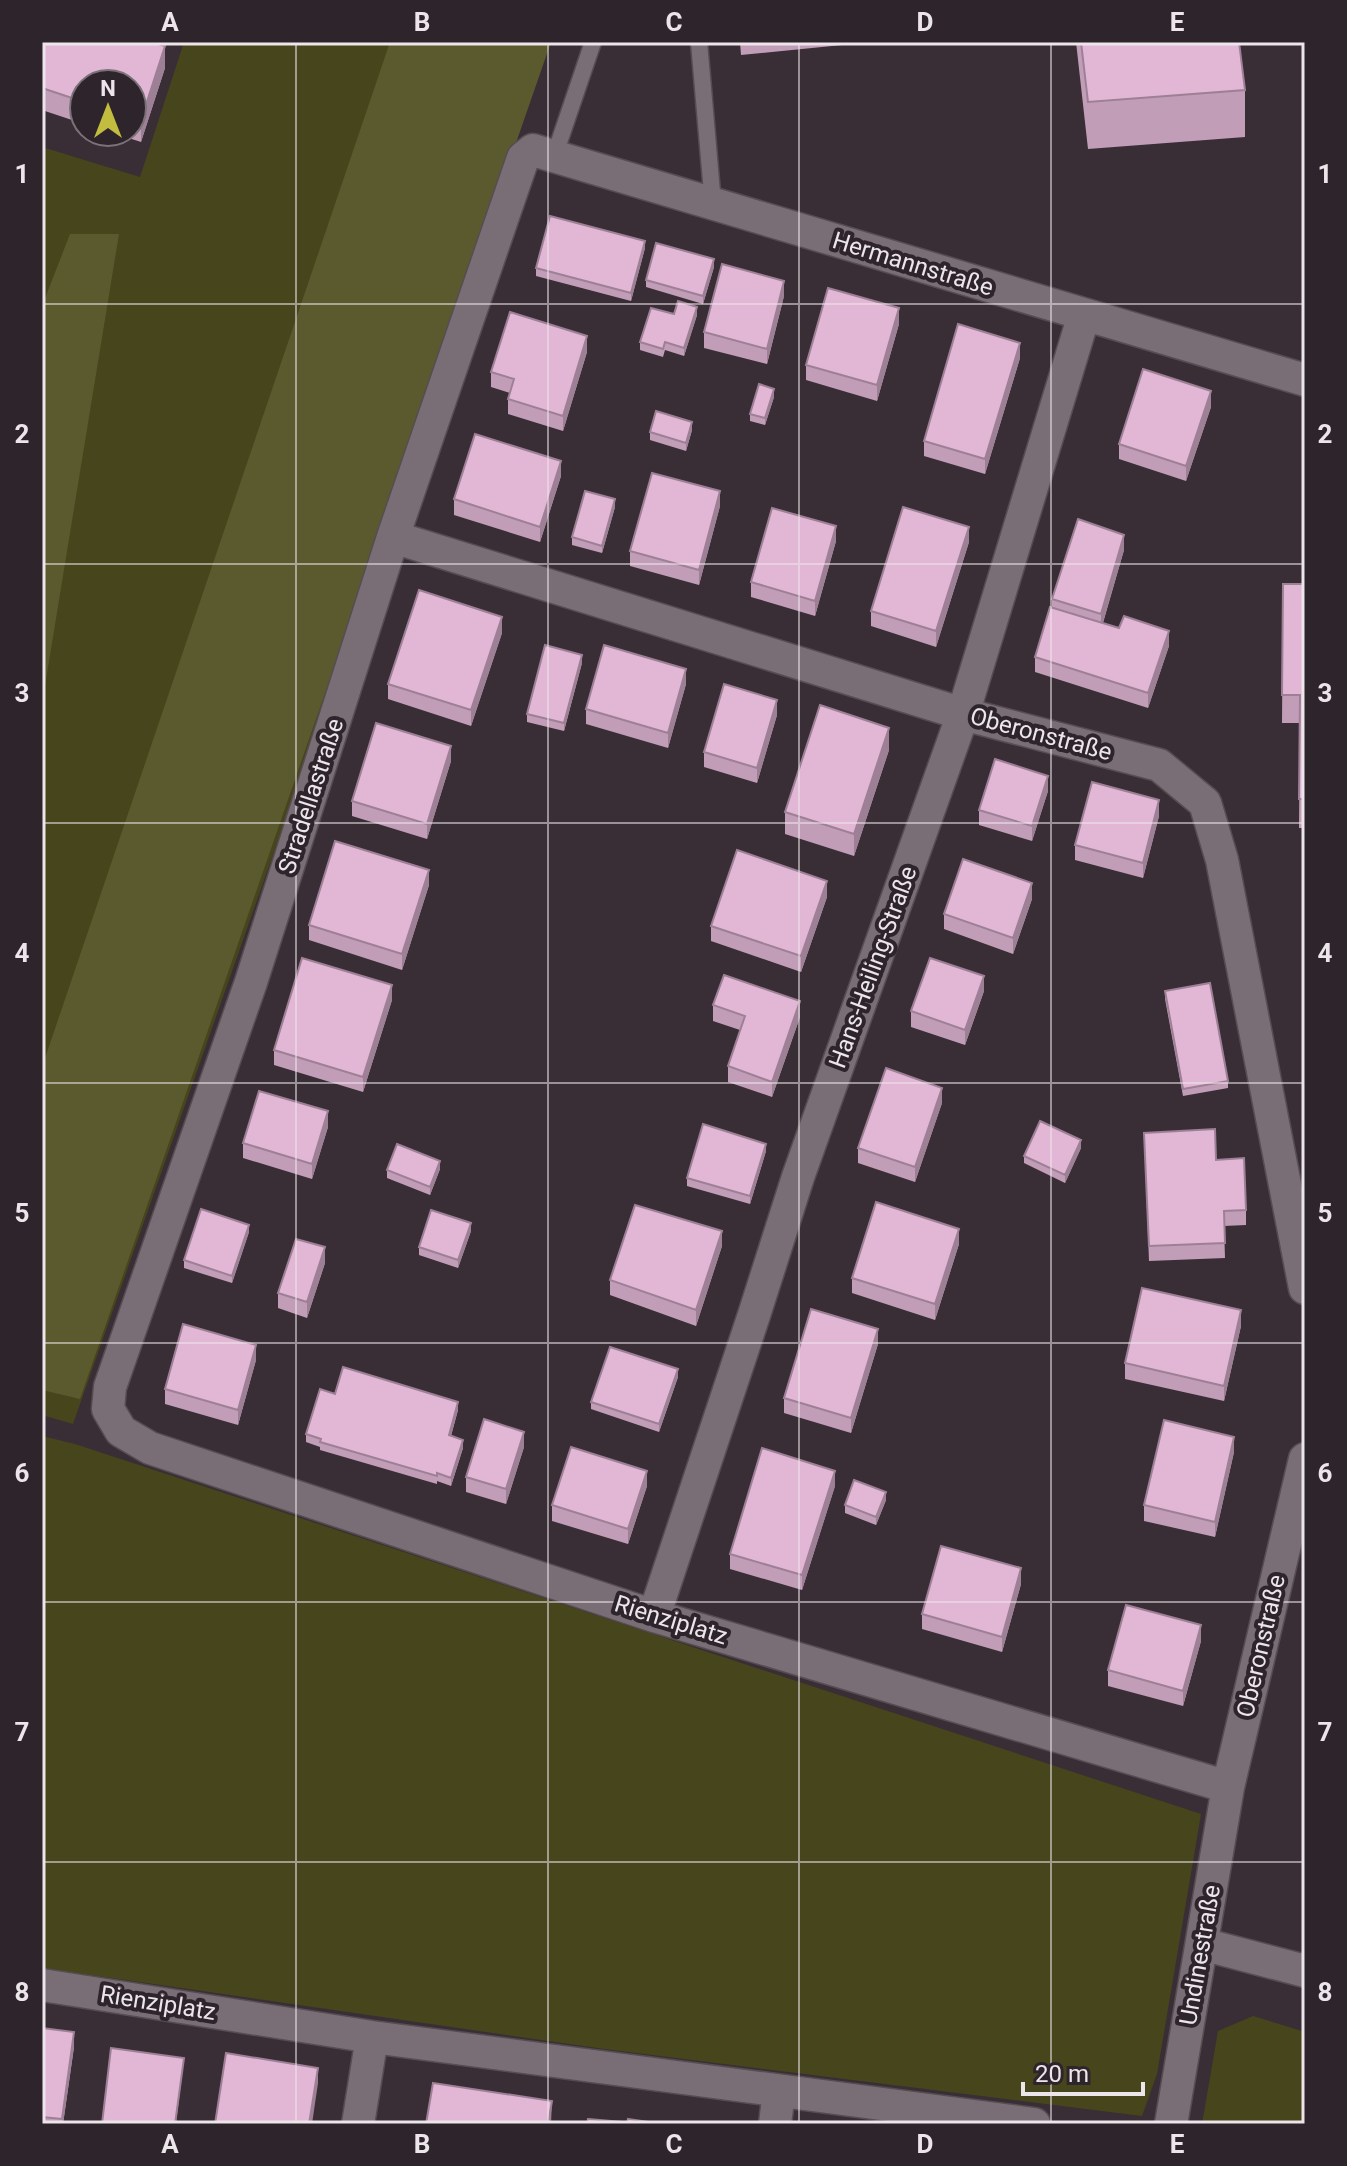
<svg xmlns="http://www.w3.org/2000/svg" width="1347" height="2166" viewBox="0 0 1347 2166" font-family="Roboto,sans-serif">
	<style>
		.green { fill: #46451b }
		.forest { fill: #5b5a2e }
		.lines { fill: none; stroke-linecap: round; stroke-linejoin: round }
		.service-casing { stroke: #554d52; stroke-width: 19 }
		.minor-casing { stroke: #554d52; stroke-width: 35 }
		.service { stroke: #7a6e76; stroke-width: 16 }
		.minor { stroke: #7a6e76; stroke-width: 32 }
		.wall { fill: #c29db8 }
		.shaded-wall { fill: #9e8096 }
		.building { fill: #e2b7d6; stroke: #9e8096; stroke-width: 2 }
		.grid { fill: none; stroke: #ece6ea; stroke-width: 2; stroke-opacity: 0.55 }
		.labels { text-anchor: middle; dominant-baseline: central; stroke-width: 8; stroke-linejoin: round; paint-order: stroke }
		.street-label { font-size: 24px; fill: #ece6ea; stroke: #2e252c }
		.neatline { fill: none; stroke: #ece6ea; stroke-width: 3 }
		.grid-label { font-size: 26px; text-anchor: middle; font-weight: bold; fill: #ece6ea }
	</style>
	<rect width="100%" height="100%" fill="#392e36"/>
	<!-- green -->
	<path class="green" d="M184 42H542L509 167 289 809 73 1424 42 1415V147L140 177Z
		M42 1436 75 1444 1201 1814 1157 2074 1142 2116 604 2049 42 1968Z
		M1253 2016 1305 2032V2124H1202L1218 2031Z"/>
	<!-- forest -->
	<path class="forest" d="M390 42H551L80 1399 42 1390V1067Z
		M70 234H119L42 704V306Z"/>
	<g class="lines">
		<!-- service casing -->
		<g class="service-casing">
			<path id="service" d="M699 42 713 204
				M554 157 593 42"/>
		</g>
		<!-- minor casing -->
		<g class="minor-casing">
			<path id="minor" d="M393 537 963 714 1159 765 1205 803 1222 860 1305 1288
				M654 1616 754 1315 798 1177 963 714 1084 315
				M1228 1787 654 1616 150 1448 121 1431 108 1409 110 1387 251 982 393 537 523 158 533 150 1305 380
				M1202 1944 1305 1971
				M42 1985 372 2037 1034 2124
				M358 2124 372 2037
				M775 2124 779 2091
				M1171 2124 1228 1787 1305 1459"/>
		</g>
		<!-- service -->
		<use href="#service" class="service"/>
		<!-- minor -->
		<use href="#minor" class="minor"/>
	</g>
	<!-- wall -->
	<path class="wall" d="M42 42 165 68 141 142 110 132H132V84H84V124L42 110Z
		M740 42H872L741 55Z
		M1076 42H1239L1245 90V137L1088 149Z
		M645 248 631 301 536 276V268Z
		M714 267 703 304 646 287V280Z
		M784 296 767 364 704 348V332Z
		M674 314 697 315 684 356 665 350 663 357 640 350V342Z
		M899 324 877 401 806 380V365Z
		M587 352 563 431 508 414V399L510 393 491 387V372Z
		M1020 358 985 474 924 456V441Z
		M774 397 765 425 750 421V414Z
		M1211 407 1186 481 1119 459V444Z
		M692 430 686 451 650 440V432Z
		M561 476 540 542 454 515V499Z
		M720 506 699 585 630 566V551Z
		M615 507 602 553 572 545V537Z
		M836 541 815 616 751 597V582Z
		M969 542 936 647 871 626V611Z
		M1124 550 1103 623 1169 646 1148 708 1035 672V657L1052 608V599Z
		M1283 584H1305V828H1299L1300 723H1282Z
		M502 633 471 726 388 699V684Z
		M582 663 564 731 527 722V714Z
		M686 684 668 748 586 724V709Z
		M777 715 757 783 704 767V752Z
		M889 750 854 856 785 834V812Z
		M451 761 427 839 352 816V801Z
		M1048 791 1032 841 979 825V810Z
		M1159 816 1143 878 1075 860V845Z
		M429 885 402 970 309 940V925Z
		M827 897 801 972 711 941V926Z
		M1032 899 1013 954 944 929V914Z
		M984 991 965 1045 911 1027V1011Z
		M1165 991 1228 1081V1088L1183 1096 1165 999Z
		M392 1000 363 1092 274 1065V1050Z
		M713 1005 800 1017 772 1097 728 1082V1066L740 1030 713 1021Z
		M942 1103 915 1182 858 1163V1148Z
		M328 1127 312 1179 243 1158V1143Z
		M1144 1133 1216 1160 1246 1210V1225L1224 1226 1225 1258 1149 1261Z
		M1081 1148 1065 1183 1024 1163V1156Z
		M766 1151 750 1204 687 1186V1178Z
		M440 1169 430 1195 387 1178V1170Z
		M471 1231 458 1268 419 1255V1247Z
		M249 1232 232 1283 184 1268V1260Z
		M959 1244 935 1320 852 1293V1278Z
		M722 1246 696 1326 610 1295V1280Z
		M325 1263 307 1318 278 1308V1293Z
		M1241 1326 1224 1401 1125 1379V1363Z
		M878 1344 851 1433 784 1413V1398Z
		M256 1360 238 1425 165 1404V1389Z
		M678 1377 659 1432 591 1409V1402Z
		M335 1394 458 1410 451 1436 463 1448 451 1486 437 1481V1484L320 1450V1447L306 1442V1434Z
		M524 1447 506 1504 466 1492V1477Z
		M1234 1452 1215 1537 1144 1521V1505Z
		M647 1486 628 1544 552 1521V1505Z
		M835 1486 802 1590 730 1569V1554Z
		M886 1500 876 1525 845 1513V1505Z
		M1021 1584 1002 1652 922 1629V1614Z
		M1201 1641 1183 1706 1108 1686V1670Z
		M42 2028 74 2047 63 2124H42Z"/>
	<!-- shaded-wall -->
	<path class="shaded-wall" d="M165 46V68L141 142V120Z
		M645 241V248L631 301V293Z
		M714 259V267L703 304V296Z
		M784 281V296L767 364V349Z
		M697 307V315L684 356V348Z
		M899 308V324L877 401V385Z
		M587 336V352L563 431V416Z
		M1020 343V358L985 474V459Z
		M774 389V397L765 425V418Z
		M1211 391V407L1186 481V466Z
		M692 422V430L686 451V443Z
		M561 461V476L540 542V527Z
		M720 491V506L699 585V570Z
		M615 499V507L602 553V546Z
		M836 526V541L815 616V601Z
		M969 527V542L936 647V631Z
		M1124 535V550L1101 629V614Z
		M502 617V633L471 726V710Z
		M1169 631V646L1148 708V693Z
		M582 655V663L564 731V723Z
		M686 669V684L668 748V733Z
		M777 700V715L757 783V768Z
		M889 728V750L854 856V834Z
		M451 746V761L427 839V824Z
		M1048 776V791L1032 841V826Z
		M1159 800V816L1143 878V863Z
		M429 870V885L402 970V954Z
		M827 881V897L801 972V956Z
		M1032 883V899L1013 954V938Z
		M984 976V991L965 1045V1030Z
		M392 985V1000L363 1092V1077Z
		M800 1001V1017L772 1097V1082Z
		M942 1088V1103L915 1182V1167Z
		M328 1111V1127L312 1179V1164Z
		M1081 1140V1148L1065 1183V1175Z
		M766 1144V1151L750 1204V1196Z
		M440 1161V1169L430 1195V1187Z
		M471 1223V1231L458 1268V1260Z
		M249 1225V1232L232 1283V1276Z
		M959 1229V1244L935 1320V1304Z
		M722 1231V1246L696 1326V1310Z
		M325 1247V1263L307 1318V1302Z
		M1241 1310V1326L1224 1401V1386Z
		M878 1329V1344L851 1433V1418Z
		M256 1345V1360L238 1425V1410Z
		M678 1369V1377L659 1432V1424Z
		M458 1402V1410L449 1443V1435Z
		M524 1432V1447L506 1504V1489Z
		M1234 1437V1452L1215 1537V1522Z
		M463 1440V1448L451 1486V1478Z
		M647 1471V1486L628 1544V1529Z
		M835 1471V1486L802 1590V1575Z
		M886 1492V1500L876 1525V1517Z
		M1021 1568V1584L1002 1652V1637Z
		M1201 1625V1641L1183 1706V1691Z
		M74 2032V2047L63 2124H62Z
		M184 2058 176 2124H175Z
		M318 2068V2083L312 2124H309Z
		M552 2101 551 2124H548Z"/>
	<!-- building -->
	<path class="building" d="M42 42H152L165 46 141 120 132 117V84H84V102L42 88Z
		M1081 42H1239L1245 90 1088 102Z
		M550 216 645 241 631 293 536 268Z
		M656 243 714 259 703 296 646 280Z
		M722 264 784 281 767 349 704 332Z
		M828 288 899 308 877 385 806 365Z
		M678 301 697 307 684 348 665 342 663 349 640 342 651 308 674 314Z
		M510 312 587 336 563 416 508 399 514 379 491 372Z
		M958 324 1020 343 985 459 924 441Z
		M1143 369 1211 391 1186 466 1119 444Z
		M759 384 774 389 765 418 750 414Z
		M656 411 692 422 686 443 650 432Z
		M475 434 561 461 540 527 454 499Z
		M652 473 720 491 699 570 630 551Z
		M585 491 615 499 602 546 572 537Z
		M903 507 969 527 936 631 871 611Z
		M772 508 836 526 815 601 751 582Z
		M1078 519 1124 535 1101 614 1052 599Z
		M1283 584H1305V799H1299L1300 695H1282Z
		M419 590 502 617 471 710 388 684Z
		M1050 607 1119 628 1124 616 1169 631 1148 693 1035 657Z
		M545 645 582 655 564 723 527 714Z
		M604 645 686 669 668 733 586 709Z
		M724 684 777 700 757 768 704 752Z
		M820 705 889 728 854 834 785 812Z
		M376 723 451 746 427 824 352 801Z
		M995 759 1048 776 1032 826 979 810Z
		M1092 782 1159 800 1143 863 1075 845Z
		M335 841 429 870 402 954 309 925Z
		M737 850 827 881 801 956 711 926Z
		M963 859 1032 883 1013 938 944 914Z
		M302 958 392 985 363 1077 274 1050Z
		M930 958 984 976 965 1030 911 1011Z
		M724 975 800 1001 772 1082 728 1066 745 1016 713 1005Z
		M1210 983 1228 1081 1183 1089 1165 991Z
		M886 1068 942 1088 915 1167 858 1148Z
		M259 1091 328 1111 312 1164 243 1143Z
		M1040 1121 1081 1140 1065 1175 1024 1156Z
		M703 1124 766 1144 750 1196 687 1178Z
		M1215 1129 1216 1160 1244 1158 1246 1210 1224 1211 1225 1243 1149 1246 1144 1133Z
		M397 1144 440 1161 430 1187 387 1170Z
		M876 1202 959 1229 935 1304 852 1278Z
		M635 1205 722 1231 696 1310 610 1280Z
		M201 1209 249 1225 232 1276 184 1260Z
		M431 1210 471 1223 458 1260 419 1247Z
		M296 1239 325 1247 307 1302 278 1293Z
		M1142 1288 1241 1310 1224 1386 1125 1363Z
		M811 1309 878 1329 851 1418 784 1398Z
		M183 1324 256 1345 238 1410 165 1389Z
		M610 1347 678 1369 659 1424 591 1402Z
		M343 1367 458 1402 449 1435 463 1440 451 1478 437 1473V1476L320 1442 321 1439 306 1434 320 1389 335 1394Z
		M484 1419 524 1432 506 1489 466 1477Z
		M1164 1420 1234 1437 1215 1522 1144 1505Z
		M571 1447 647 1471 628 1529 552 1505Z
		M762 1448 835 1471 802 1575 730 1554Z
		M854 1480 886 1492 876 1517 845 1505Z
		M941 1546 1021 1568 1002 1637 922 1614Z
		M1126 1605 1201 1625 1183 1691 1108 1670Z
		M42 2028 74 2032 62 2119 42 2117Z
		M111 2048 184 2058 175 2124H102Z
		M226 2053 318 2068 309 2124H215Z
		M433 2083 552 2101 548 2124H426Z
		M588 2119 622 2122V2124H587Z
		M628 2119 662 2124H627Z"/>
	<!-- grid -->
	<path class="grid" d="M296 42V2124M548 42V2124M799 42V2124M1051 42V2124M42 304H1305M42 564H1305M42 823H1305M42 1083H1305M42 1343H1305M42 1602H1305M42 1862H1305"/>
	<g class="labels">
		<!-- street labels -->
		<g class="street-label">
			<text transform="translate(913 264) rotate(17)">Hermannstraße</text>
			<text transform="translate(1041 734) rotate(15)">Oberonstraße</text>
			<text transform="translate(311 796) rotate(-72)">Stradellastraße</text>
			<text transform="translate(873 967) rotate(-70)">Hans-Heiling-Straße</text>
			<text transform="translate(671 1620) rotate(17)">Rienziplatz</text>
			<text transform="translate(1261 1646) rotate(-77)">Oberonstraße</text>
			<text transform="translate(1200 1955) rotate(-80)">Undinestraße</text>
			<text transform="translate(158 2003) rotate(9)">Rienziplatz</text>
		</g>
	</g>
	<!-- border -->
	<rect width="1347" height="2166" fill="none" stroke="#2e252c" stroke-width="88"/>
	<!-- north arrow -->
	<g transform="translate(108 108)"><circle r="38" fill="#2e252c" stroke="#7a7278" stroke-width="2"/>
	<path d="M0-6L14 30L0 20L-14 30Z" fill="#c2bd3f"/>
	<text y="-12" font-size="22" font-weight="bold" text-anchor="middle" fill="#ece6ea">N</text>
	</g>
	<!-- scale -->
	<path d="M1023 2082v12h120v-12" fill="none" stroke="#ece6ea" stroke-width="4"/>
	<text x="1035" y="2082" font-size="24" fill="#ece6ea" stroke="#2e252c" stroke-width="6" paint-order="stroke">20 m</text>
	<rect x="44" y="44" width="1259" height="2078" class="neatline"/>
	<g class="grid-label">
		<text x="170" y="31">A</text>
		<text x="422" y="31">B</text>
		<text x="674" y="31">C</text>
		<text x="925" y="31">D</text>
		<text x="1177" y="31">E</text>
		<text x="22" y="183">1</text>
		<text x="1325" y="183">1</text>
		<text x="22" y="443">2</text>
		<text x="1325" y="443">2</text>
		<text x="22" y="702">3</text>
		<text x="1325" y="702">3</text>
		<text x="22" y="962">4</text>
		<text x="1325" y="962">4</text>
		<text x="22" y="1222">5</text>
		<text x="1325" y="1222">5</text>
		<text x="22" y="1482">6</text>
		<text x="1325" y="1482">6</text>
		<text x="22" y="1741">7</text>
		<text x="1325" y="1741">7</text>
		<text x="22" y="2001">8</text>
		<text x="1325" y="2001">8</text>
		<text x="170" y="2153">A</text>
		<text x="422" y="2153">B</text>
		<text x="674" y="2153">C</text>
		<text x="925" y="2153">D</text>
		<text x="1177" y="2153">E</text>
	</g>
</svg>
